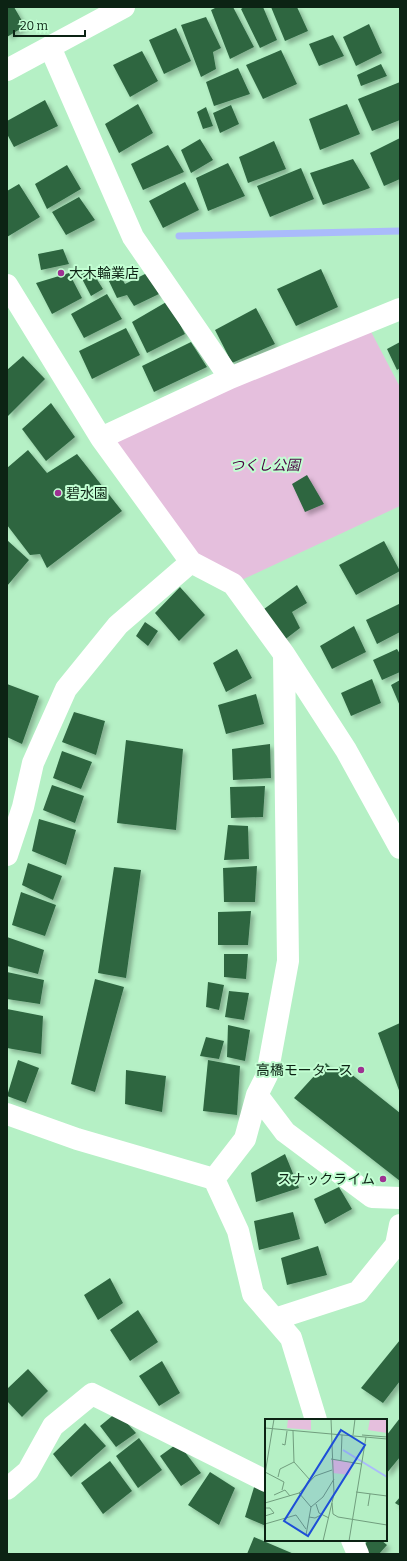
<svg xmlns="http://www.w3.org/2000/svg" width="407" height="1561" viewBox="0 0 407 1561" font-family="Bitter,'Noto Sans JP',serif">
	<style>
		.green { fill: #e5bfdd }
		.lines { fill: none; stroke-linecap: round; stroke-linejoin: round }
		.stream { stroke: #aabbfb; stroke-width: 7 }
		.building { fill: #2e6641; filter: url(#shadow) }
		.minor { stroke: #fff; stroke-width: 22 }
		.major { stroke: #fff; stroke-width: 22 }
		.poi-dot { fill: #9e3192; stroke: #c2fed2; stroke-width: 1.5 }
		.labels { text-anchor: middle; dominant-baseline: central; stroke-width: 4; stroke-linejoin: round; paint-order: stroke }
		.poi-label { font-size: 14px; fill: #0c2314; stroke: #c2fed2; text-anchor: start }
		.park-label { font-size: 14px; font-style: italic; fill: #490242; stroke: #c2fed2 }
		.inset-river { fill: none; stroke: #aabbfb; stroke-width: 2 }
		.inset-road { fill: none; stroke: #719e7e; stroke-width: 1 }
		.view { fill: #1d4ed8; fill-opacity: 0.15; stroke: #1d4ed8; stroke-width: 2 }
		.inset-edge { fill: none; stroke: #0c2314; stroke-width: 2 }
	</style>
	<defs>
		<filter id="shadow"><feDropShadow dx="3.5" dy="3.5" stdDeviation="2" flood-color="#0004"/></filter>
	</defs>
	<rect width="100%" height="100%" fill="#b5f0c5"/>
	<!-- green -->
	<path class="green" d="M367 324 400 387V506L233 584 191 562 101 438Z"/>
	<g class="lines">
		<!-- stream -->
		<path class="stream" d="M179 236 400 231"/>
	</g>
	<!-- building -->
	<path class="building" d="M7 7H14L25 26 7 37Z
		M217 7H233L254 47 230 59 211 10Z
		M244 7H263L277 40 260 48 241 9Z
		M271 7H297L308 31 285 41Z
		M206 17 221 48 213 52 216 69 201 77 181 25Z
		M369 24 382 53 356 66 343 37Z
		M176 28 191 61 164 74 149 40Z
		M333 35 344 56 319 66 309 44Z
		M281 50 297 84 263 99 246 65Z
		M142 51 158 81 130 97 113 65Z
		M381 64 387 76 361 86 357 75Z
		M238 68 250 94 214 106 206 82Z
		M400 82V120L372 131 358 99Z
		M45 100 58 126 14 147 7 134V121Z
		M138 104 153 133 119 153 105 124Z
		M347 104 360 134 320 150 309 119Z
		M231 105 239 124 220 133 213 113Z
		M206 107 213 126 203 129 197 112Z
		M400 138V179L384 186 370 153Z
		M200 139 213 160 191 173 181 150Z
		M274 141 286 169 248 183 239 157Z
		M168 145 184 172 143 190 131 164Z
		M353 159 370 188 323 205 310 173Z
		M228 163 245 196 208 211 196 178Z
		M67 165 81 189 47 209 35 184Z
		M301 168 314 199 270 217 257 186Z
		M185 182 199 210 163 228 149 201Z
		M19 184 40 217 7 237V191Z
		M79 197 95 220 66 235 52 212Z
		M63 249 69 264 41 270 38 254Z
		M321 269 338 307 296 326 277 289Z
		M91 270 103 289 91 296 80 275Z
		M69 273 82 298 52 314 36 283Z
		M147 273 159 294 134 306 127 295 117 298 107 277 120 275 125 284Z
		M107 294 122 319 84 338 71 314Z
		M168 301 185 334 147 353 132 322Z
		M256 308 275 344 232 363 215 330Z
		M126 328 140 355 92 379 79 351Z
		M191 342 207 367 154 392 142 366Z
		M400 342V368L397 370 387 349Z
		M23 356 45 379 8 416 7 370Z
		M51 403 75 437 46 461 22 429Z
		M28 450 47 473 77 454 122 511 47 568 40 554 30 555 7 525V468Z
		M307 475 324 504 305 512 292 484Z
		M7 540 29 560 7 586Z
		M384 541 400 571 356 595 339 565Z
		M297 585 307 603 292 612 300 628 283 641 264 609Z
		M180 587 205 615 179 641 155 613Z
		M399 604 400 632 377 644 366 620Z
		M145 622 158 631 148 646 136 636Z
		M354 626 366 652 332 669 320 646Z
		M237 649 252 678 226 692 213 663Z
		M397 649 400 654V672L382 680 373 660Z
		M372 679 381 703 351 716 341 693Z
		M400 680V706L391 685Z
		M7 684 39 696 22 744 7 737Z
		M256 694 264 724 226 734 218 705Z
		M74 712 105 721 96 755 62 742Z
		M126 740 183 749 176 830 117 823Z
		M270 744 271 778 233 780 232 749Z
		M62 751 92 762 81 789 53 778Z
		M52 785 84 796 75 823 43 810Z
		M265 786 263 817 231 818 230 787Z
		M39 819 76 830 66 865 32 851Z
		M228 825 248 826 249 859 224 860Z
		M28 863 62 876 53 900 22 885Z
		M257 866 255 902H224L223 868Z
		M114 867 141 870 126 978 98 973Z
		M21 892 56 905 45 936 12 925Z
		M251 911 248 945H218V912Z
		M7 937 44 950 38 974 7 966Z
		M224 954H248L246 979 224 977Z
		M7 972 44 980 40 1004 7 999Z
		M95 979 124 987 95 1092 71 1084Z
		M208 982 224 985 219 1010 206 1007Z
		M229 991 249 993 244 1020 225 1017Z
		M7 1009 43 1016 41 1054 7 1048Z
		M400 1023V1093L378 1033Z
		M228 1025 250 1030 245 1061 227 1057Z
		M206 1037 224 1041 219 1059 200 1056Z
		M18 1060 39 1068 26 1103 7 1096Z
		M208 1060 240 1066 237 1115 203 1111Z
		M326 1063 333 1070 341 1066 400 1113V1181L294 1098Z
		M126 1070 166 1076 162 1112 125 1104Z
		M285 1154 299 1188 256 1202 251 1173Z
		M339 1187 352 1209 325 1224 314 1199Z
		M293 1212 300 1239 259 1250 254 1221Z
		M318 1246 327 1275 287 1285 281 1258Z
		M110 1278 123 1303 98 1320 84 1295Z
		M138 1310 158 1342 130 1361 110 1330Z
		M400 1340V1381L383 1403 361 1388Z
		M162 1361 180 1393 159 1406 139 1376Z
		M28 1369 48 1391 22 1417 7 1401V1389Z
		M117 1412 136 1433 116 1447 100 1426Z
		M400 1418V1457L386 1474V1436Z
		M85 1423 106 1446 71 1477 53 1454Z
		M139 1438 162 1470 138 1488 116 1456Z
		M178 1443 201 1473 181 1486 160 1456Z
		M110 1461 132 1491 103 1514 81 1483Z
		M210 1472 235 1488 219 1525 188 1505Z
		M255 1484 266 1489V1526L245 1517Z
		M400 1497V1506L395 1503Z
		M254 1537 294 1554H247Z
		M368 1540H381L387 1545 379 1554H365L361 1550Z"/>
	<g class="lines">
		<!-- minor -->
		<path class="minor" d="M50 47 133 237 230 378
			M7 285 101 438 191 562 233 584 284 654 346 750 400 848
			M101 438 230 378 400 309
			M7 855 23 807 33 763 66 689 118 625 191 562
			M257 1095 285 1132 372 1197 400 1198
			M7 1114 77 1139 214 1179 238 1231 253 1294 291 1338 316 1420
			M214 1179 245 1139 257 1095 267 1075 288 961 284 654
			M275 1319 358 1292 396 1245 400 1225
			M7 1489 28 1471 53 1426 92 1394 266 1481
			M352 1540 358 1554"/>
		<!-- major -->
		<path class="major" d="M7 70 124 7"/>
	</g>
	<!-- markers -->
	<g class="poi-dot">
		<circle cx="61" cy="273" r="4"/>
		<circle cx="58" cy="493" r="4"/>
		<circle cx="361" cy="1070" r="4"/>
		<circle cx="383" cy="1179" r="4"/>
	</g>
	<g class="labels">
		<!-- poi labels -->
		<g class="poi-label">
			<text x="69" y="273">大木輪業店</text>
			<text x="66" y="493">碧水園</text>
			<text x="353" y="1070" text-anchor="end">高橋モータース</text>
			<text x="375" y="1179" text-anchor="end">スナックライム</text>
		</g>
		<!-- park labels -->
		<g class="park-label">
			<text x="265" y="465">つくし公園</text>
		</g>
	</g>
	<!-- overview -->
	<g transform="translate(265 1419)">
		<rect width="122" height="122" fill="#b5f0c5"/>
		<path d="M23 0H46V11L22 9ZM105 0H122V14L103 11ZM66 40 86 43 85 56 68 54Z" fill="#e5bfdd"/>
		<path class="inset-river" d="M78 31 122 58"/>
		<path class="inset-road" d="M0 9 122 20M28 12 29 43 45 61M88 16 90 0M97 16 122 18M17 25 20 26 22 12M66 40 96 45M76 41 77 16M0 53 19 63 17 71M0 55 9 0M13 58 15 50 29 43M91 73 122 77M34 74 46 88M9 76 20 71 25 77M0 84 34 74 50 57 67 51M67 84 68 95 73 98 122 106M51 85 54 94 64 99M103 87 105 75M0 97 9 94 5 89H0M44 98 50 99 56 96M0 105 31 96 41 110M41 116 46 88 58 78 69 60M58 122 69 75 66 0M84 122 101 18"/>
		<path class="view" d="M76 11 100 26 43 117 19 102Z"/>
		<rect width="122" height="122" class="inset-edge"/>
	</g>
	<!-- border -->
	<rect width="407" height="1561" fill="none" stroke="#0c2314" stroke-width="16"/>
	<!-- scale -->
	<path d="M14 30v6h71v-6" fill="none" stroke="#0c2314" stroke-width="2"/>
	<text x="20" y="30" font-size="12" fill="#0c2314" stroke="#c2fed2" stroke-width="3" paint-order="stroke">20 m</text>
</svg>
